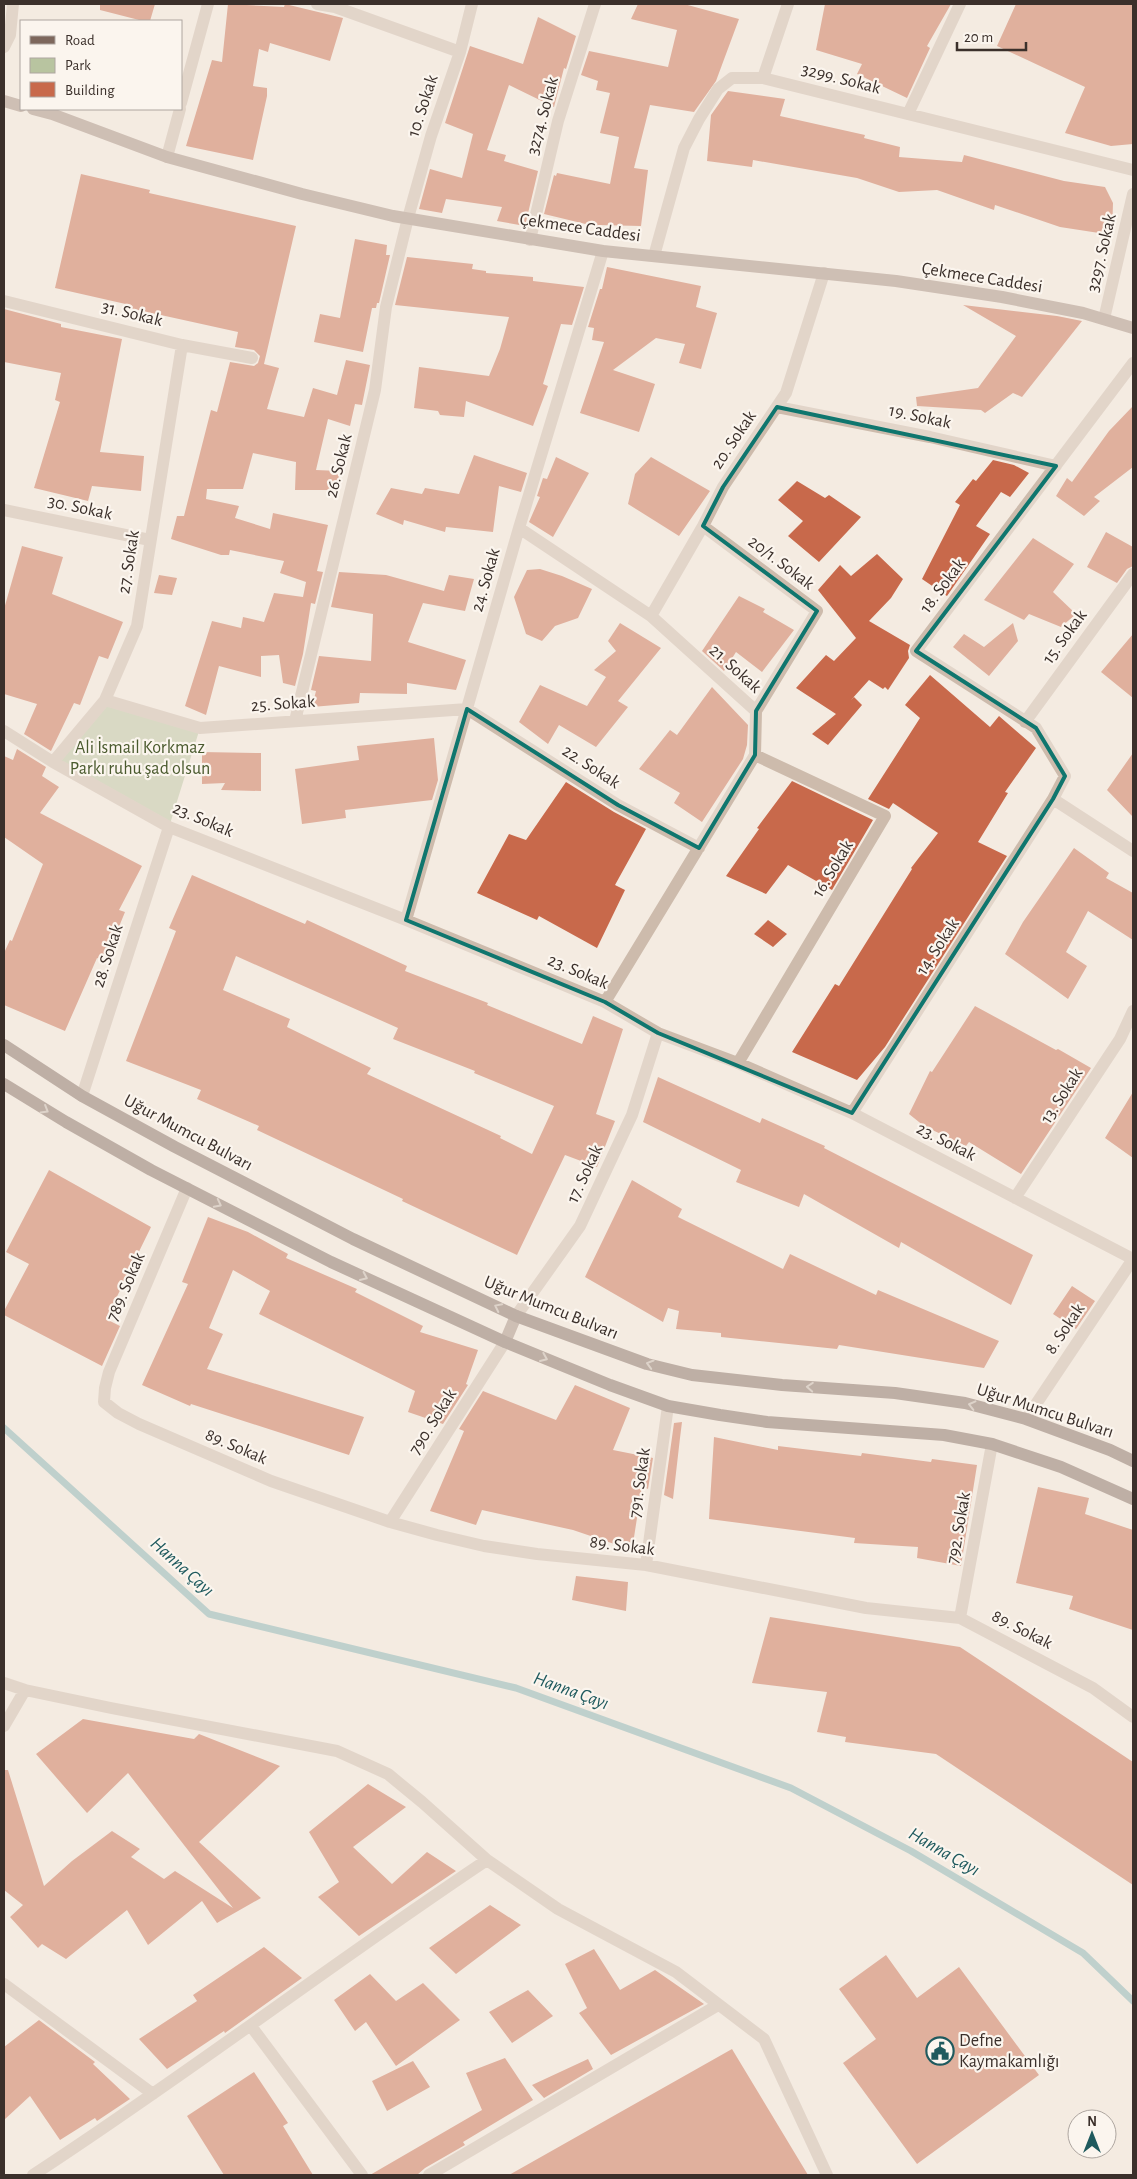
<svg xmlns="http://www.w3.org/2000/svg" width="1137" height="2179" viewBox="0 0 1137 2179" font-family="'Alegreya Sans',sans-serif">
	<style>
		.green { fill: #b8c4a0 }
		.lines { fill: none; stroke-linecap: round; stroke-linejoin: round }
		.stream { stroke: #7fb0b2; stroke-width: 7 }
		.building { fill: #c8694b; fill-rule: evenodd }
		.minor { stroke: #cdbbac; stroke-width: 12 }
		.secondary { stroke: #a18a7d; stroke-width: 12 }
		.primary { stroke: #7d675c; stroke-width: 12 }
		.oneway { stroke: #c2b5ac }
		.marked { fill: none; stroke: #0f766e; stroke-width: 4; stroke-linejoin: round }
		.labels { text-anchor: middle; dominant-baseline: central; stroke-width: 4.5; stroke-linejoin: round; paint-order: stroke }
		.street-label { font-size: 18px; fill: #3b302b; stroke: #fbf5ee }
		.park-label { font-size: 18px; fill: #4a5a2e; stroke: #fbf5ee }
		.poi-label { font-size: 18px; fill: #3b302b; stroke: #fbf5ee; text-anchor: start }
		.water-label { font-size: 19px; font-style: italic; fill: #1f5a5e; stroke: #fbf5ee }
	</style>
	<rect width="100%" height="100%" fill="#f4ebe1"/>
	<!-- green -->
	<path class="green" d="M105 700 200 728 169 827 53 762Z"/>
	<g class="lines">
		<!-- stream -->
		<path class="stream" d="M4 1428 209 1614 516 1688 791 1788 911 1851 1083 1953 1133 2001"/>
	</g>
	<!-- building -->
	<path class="building" d="M100 4H155L150 21H143L100 10Z
		M228 4 284 7 285 4 343 18 330 61 270 43 268 52 259 49 253 86 267 88V96L253 160 186 146 212 60 222 62Z
		M638 4H684L739 19 716 81 694 112 650 105 634 168 648 170 641 226 598 225V227L544 214 554 175 556 176 557 173 610 184 619 137 600 133 610 93 596 90 598 81 581 75 589 51 668 67 677 30 631 19Z
		M825 4H951L927 46 930 48 907 98 857 74 862 64 816 50Z
		M1016 4H1133V144L1111 146 1065 133 1085 87 997 46Z
		M538 17 576 36 566 69 564 68 554 107 509 85 487 150 506 155 504 161 538 171 525 226 497 221 502 207 446 199 442 213 419 209 430 169 462 178 473 134 445 123 470 46 523 64Z
		M728 91 785 99 780 116 865 135 864 138 900 147 899 157 962 162 964 155 1064 181 1105 187 1113 203 1112 235 1060 227 995 205 994 210 937 190 899 192 857 178 753 160 752 167 707 161 711 115Z
		M81 174 150 190 149 193 296 226 264 364 279 368 267 409 304 417 313 388 337 395 346 360 370 365 362 405 355 404 350 426 328 419 316 470 339 471 338 490H295L296 462 253 453 243 489H207L206 499 239 506 235 518 270 529 273 513 328 525 317 571 323 572 315 604 311 603 303 654 295 686 283 683 279 655 261 656V677L219 666 206 715 185 706 212 621 241 628 243 617 264 622 274 593 303 597 306 582 280 573 284 561 230 550 229 555H221L171 539 177 516H184L211 410 217 412 230 362 254 366 258 363 260 356 254 350 235 347 238 332 129 308 130 305 55 288Z
		M355 239 387 245 386 255H390L379 303H377L376 308H372L363 352 314 342 320 314 340 318Z
		M407 257 473 264 472 269 486 271V273L533 277V281L584 287 572 325 561 324 543 384 548 386 533 426 466 401 464 417 440 415 438 411 414 408 419 367 489 376 500 349 509 317 395 305Z
		M607 267 701 286 696 307 717 313 701 369 679 363 685 344 656 338 613 370 655 384 639 432 580 413 604 342 592 340 594 328 588 327 600 289H602Z
		M963 305 1057 316 1082 321 1022 397 1013 393 985 413 981 410 917 406 916 397 978 388 1016 336Z
		M4 309 61 324V327L122 339 100 452 144 456 141 491 92 486 88 501 34 488 60 402 55 400 61 373 4 362Z
		M1133 406V467L1094 497 1100 501 1084 516 1056 496 1067 478 1072 482 1109 431Z
		M474 455 527 473 521 492 499 486 493 532 446 527 445 532 404 520 403 525 376 514 391 488 422 494 425 488 459 494Z
		M556 457 589 473 553 537 529 522 540 497 537 496 543 478 547 479Z
		M651 457 710 491 679 536 628 504 635 474Z
		M993 460 1014 465 1029 473 1010 497 1001 492 976 526 990 534 947 596 922 579 960 505 955 502 973 479 976 481Z
		M797 481 825 498 829 495 861 517 819 562 788 536 803 521 778 500Z
		M1106 532 1133 547V566L1127 569 1117 583 1087 567Z
		M1033 538 1074 564 1053 592 1076 614 1061 627 1029 614 1024 620 984 600Z
		M22 546 63 557 52 594 123 622 108 659 99 656 80 705 74 703 51 751 24 734 37 704 4 694V609Z
		M877 554 903 579 891 598 869 621 910 645 908 651 909 658 888 690 885 687 883 689 869 680 851 700 854 697 862 705 828 745 812 734 836 714 796 688 826 655 834 661 856 638 818 590 840 565 851 576Z
		M540 569 562 576 592 589 578 618 555 626 542 641 526 634 514 597 527 570Z
		M339 572 386 575 444 591 449 575 474 579 465 611 423 603 408 642 466 660 456 690 407 683V694L360 693 359 703 312 707 316 691 311 690 319 656 371 661 373 614 331 607Z
		M159 575 177 578 172 595 154 593Z
		M739 596 765 609 763 612 794 630 762 672 736 652 724 671 702 651Z
		M620 623 661 648 618 701 628 707 596 747 559 725 548 744 519 722 540 685 587 706 606 677 594 670 616 651 608 641Z
		M1013 623 1018 641 989 676 953 647 964 634 984 647Z
		M1133 634V698L1101 672Z
		M930 675 990 727 999 716 1036 748 1005 792 1008 793 978 842 1007 856 885 1047 857 1080 792 1052 835 984 839 986 912 869 911 868 938 833 893 803 889 809 868 799 920 718 905 705Z
		M712 687 748 725 747 745 743 759 702 822 674 803 680 793 639 769 670 730 677 735Z
		M434 738 438 780 432 800 345 810 346 818 302 824 295 769 359 760 357 746Z
		M17 749 46 767 42 776 59 787 40 813 142 866 119 910 125 912 105 961 97 958 65 1031 4 1005V953L10 940 12 941 43 864 4 837V756L13 760Z
		M202 752 261 753V791L221 790 225 783 202 784Z
		M1133 753V817L1107 790Z
		M792 781 873 820 832 890 788 865 766 894 726 876 759 829 757 828Z
		M566 782 614 812 646 829 615 885 625 890 597 948 539 916 537 920 477 893 509 834 526 840Z
		M1074 848 1109 873 1106 878 1133 893V940L1088 911 1066 952 1087 966 1068 999 1005 954 1023 922Z
		M192 875 305 924 307 920 407 966 405 971 488 1003 487 1005 582 1044 593 1016 623 1029 596 1114 615 1121 597 1167 565 1155 517 1255 402 1201 403 1199 257 1130 259 1126 197 1099 201 1090 126 1061 176 931 169 928ZM236 956 398 1028 393 1039 475 1071 474 1073 554 1106 532 1154 500 1138 501 1136 367 1074 371 1068 287 1027 290 1019 223 990Z
		M768 920 787 934 773 947 754 934Z
		M975 1006 1056 1050 1058 1049 1091 1068 1021 1174 969 1142 966 1146 924 1126 909 1114 930 1071 932 1072Z
		M658 1077 760 1123 762 1118 825 1146 824 1148 1033 1255 1011 1305 901 1242 899 1248 804 1194 799 1207 736 1182 741 1170 643 1122Z
		M1133 1092V1158L1105 1138Z
		M49 1170 151 1227 106 1319 120 1326 102 1366 4 1315V1311L29 1264 6 1252Z
		M632 1180 682 1209 678 1217 783 1269 790 1254 876 1295 878 1290 999 1341 984 1368 839 1345 837 1349 721 1337V1333L676 1329 679 1311 668 1308 663 1322 585 1277Z
		M208 1217 248 1232 288 1254 286 1258 357 1289 355 1292 423 1326 420 1332 478 1350 466 1384 468 1385 443 1424 408 1412 415 1391 259 1314 270 1291 233 1270 209 1328 223 1334 207 1369 364 1417 349 1455 191 1404 190 1406 142 1385 188 1284 182 1282Z
		M1072 1286 1095 1301 1076 1329 1053 1314Z
		M575 1385 630 1408 613 1450 653 1458 648 1489 642 1486 632 1550 573 1530 482 1510 476 1525 430 1511 464 1431 459 1429 483 1391 556 1420Z
		M682 1422 680 1438 673 1499 664 1495 674 1423Z
		M714 1437 778 1450V1446L861 1456 862 1453 931 1462 932 1459 977 1465 961 1566 917 1558 918 1547 854 1543 855 1538 709 1519Z
		M1038 1487 1089 1498 1085 1514 1133 1530V1630L1069 1609 1073 1596 1016 1583Z
		M576 1576 628 1582 626 1611 572 1600Z
		M770 1617 960 1647 1133 1762V1885L936 1754 845 1742 846 1737 817 1732 827 1692 752 1683Z
		M83 1719 194 1739 199 1734 280 1766 199 1842 261 1898 217 1923 202 1901 148 1945 127 1910 66 1959 42 1944 38 1948 10 1917 23 1905 4 1890V1770H8L44 1886 72 1861 112 1831 140 1849 131 1857 164 1879 175 1871 233 1908 128 1773 87 1813 36 1754Z
		M368 1784 406 1807 353 1847 392 1884 427 1852 456 1871 359 1936 318 1897 339 1882 309 1832Z
		M490 1905 521 1925 456 1974 429 1948Z
		M264 1947 302 1978 225 2033 224 2031 167 2069 139 2039 197 2001 193 1995Z
		M594 1949 620 1990 655 1970 704 2004 611 2055 579 2013 587 2008 565 1964Z
		M886 1955 917 1998 959 1967 1039 2075 917 2164 843 2063 876 2039 839 1989Z
		M370 1974 396 2001 423 1983 460 2020 396 2066 366 2022 355 2031 334 2000Z
		M528 1990 553 2016 512 2043 489 2012Z
		M39 2020 95 2062 93 2064 130 2099 97 2121 95 2118 60 2140 30 2096 4 2120V2047Z
		M732 2049 808 2175H509Z
		M505 2058 533 2100 463 2142 465 2145 425 2168 417 2175H370L482 2110 466 2073Z
		M588 2059 593 2069 544 2098 532 2085Z
		M413 2061 430 2087 387 2111 372 2081Z
		M254 2072 288 2123 283 2126 313 2175H224L187 2116Z"/>
	<g class="lines">
		<!-- minor -->
		<path class="minor" d="M317 4 335 7 460 52
			M4 47 10 35 13 4
			M763 78 788 4
			M181 103 208 4
			M908 114 960 4
			M167 157 180 109
			M530 240 558 121 595 4
			M654 256 684 148 699 119 718 89 732 78H763L1133 170
			M4 301 182 345 252 358
			M1104 319 1133 194
			M777 407 930 437 1056 466
			M4 510 150 540
			M703 526 817 611 756 711
			M519 528 651 616 756 711 755 755 605 1002
			M651 616 703 526 723 487 786 393 824 273
			M105 700 200 728 467 709 618 805 699 848
			M295 721 375 390 386 307 408 218 431 136 460 52 472 4
			M1025 722 1133 574
			M4 731 53 762 169 827 406 920 605 1002 658 1033 738 1063 852 1113 1133 1259
			M53 762 105 700 137 626 182 345
			M1053 799 1133 851
			M406 920 519 528 603 251
			M738 1063 885 816 755 755
			M82 1096 169 827
			M852 1113 1053 799 1065 776 1036 728 916 651 1133 363
			M187 1188 109 1372 105 1388 104 1402 118 1413 139 1424 271 1481 390 1522 437 1535 484 1546 537 1554 646 1565 866 1608 960 1618 1093 1688 1133 1717
			M1015 1198 1120 1039 1133 1011
			M516 1316 580 1226 632 1115 658 1033
			M1026 1419 1133 1259
			M390 1522 505 1342
			M646 1565 668 1406
			M960 1618 992 1444
			M4 1683 25 1690 111 1708 337 1751 388 1774 422 1802 487 1860 558 1909 676 1972 764 2039 827 2175
			M4 1726 25 1690
			M4 1984 153 2094
			M251 2026 362 2175
			M33 2175C188 2074 334 1962 487 1860
			M429 2175 718 2005"/>
		<!-- secondary -->
		<path class="secondary" d="M4 101 21 106
			M33 109 52 114 167 157 302 194 393 216 603 251 896 281 1002 297 1083 313 1133 328
			M505 1342 516 1316"/>
		<!-- primary -->
		<path class="primary" d="M4 1045 82 1096 175 1147 353 1239 516 1316 647 1364 692 1375 782 1385 895 1393 965 1403 1026 1419 1110 1450 1133 1461
			M4 1084 66 1122 151 1170 331 1262 505 1342 610 1385 668 1406 720 1415 767 1422 944 1435 992 1444 1061 1467 1133 1499"/>
	</g>
	<!-- one-way arrows -->
	<defs><path id="oneway-chevron" d="M-2-3.5L2.5 0L-2 3.5" fill="none" stroke-width="1.6" stroke-linecap="round" stroke-linejoin="round" transform="scale(1.25)"/></defs>
	<g class="oneway">
		<use href="#oneway-chevron" transform="translate(45 1110) rotate(31)"/>
		<use href="#oneway-chevron" transform="translate(218 1204) rotate(27)"/>
		<use href="#oneway-chevron" transform="translate(364 1277) rotate(25)"/>
		<use href="#oneway-chevron" transform="translate(498 1307) rotate(-154)"/>
		<use href="#oneway-chevron" transform="translate(544 1358) rotate(23)"/>
		<use href="#oneway-chevron" transform="translate(650 1364) rotate(-164)"/>
		<use href="#oneway-chevron" transform="translate(810 1387) rotate(-176)"/>
		<use href="#oneway-chevron" transform="translate(972 1405) rotate(-166)"/>
	</g>
	<!-- marked area -->
	<path d="M0 0H1137V2179H0ZM777 407 1056 466 916 651 1036 728 1065 776 1053 799 852 1113 658 1033 605 1002 406 920 467 709 618 805 699 848 755 755 756 711 817 611 703 526 723 487Z" fill="#f4ebe1" fill-opacity=".55" fill-rule="evenodd"/>
	<path class="marked" d="M777 407 1056 466 916 651 1036 728 1065 776 1053 799 852 1113 658 1033 605 1002 406 920 467 709 618 805 699 848 755 755 756 711 817 611 703 526 723 487Z"/>
	<!-- icons -->
	<defs>
		<g id="civic-ring" transform="scale(1.4375)"><circle r="9.5" fill="#fbf5ee" stroke="#1f5a5e" stroke-width="1.5"/><path d="M-.6-6.5H3V-4.5H.6V-3L4-1V1h2V6H-6V1h2V-1L-.6-3ZM-1.2 2.5V6h2.4V2.5Z" fill="#1f5a5e"/></g>
	</defs>
	<g fill-rule="evenodd">
		<use href="#civic-ring" x="940" y="2051"/>
	</g>
	<g class="labels">
		<!-- street labels -->
		<g class="street-label">
			<text transform="translate(841 79) rotate(14)">3299. Sokak</text>
			<text transform="translate(423 106) rotate(-72)">10. Sokak</text>
			<text transform="translate(543 116) rotate(-75)">3274. Sokak</text>
			<text transform="translate(580 228) rotate(8)">Çekmece Caddesi</text>
			<text transform="translate(1102 253) rotate(-77)">3297. Sokak</text>
			<text transform="translate(982 278) rotate(9)">Çekmece Caddesi</text>
			<text transform="translate(132 314) rotate(14)">31. Sokak</text>
			<text transform="translate(920 417) rotate(12)">19. Sokak</text>
			<text transform="translate(734 440) rotate(-56)">20. Sokak</text>
			<text transform="translate(339 466) rotate(-76)">26. Sokak</text>
			<text transform="translate(80 508) rotate(12)">30. Sokak</text>
			<text transform="translate(129 562) rotate(-81)">27. Sokak</text>
			<text transform="translate(781 563) rotate(37)">20/1. Sokak</text>
			<text transform="translate(486 580) rotate(-74)">24. Sokak</text>
			<text transform="translate(943 586) rotate(-53)">18. Sokak</text>
			<text transform="translate(1065 637) rotate(-54)">15. Sokak</text>
			<text transform="translate(735 669) rotate(42)">21. Sokak</text>
			<text transform="translate(283 704) rotate(-4)">25. Sokak</text>
			<text transform="translate(591 767) rotate(33)">22. Sokak</text>
			<text transform="translate(203 820) rotate(23)">23. Sokak</text>
			<text transform="translate(833 869) rotate(-59)">16. Sokak</text>
			<text transform="translate(938 947) rotate(-57)">14. Sokak</text>
			<text transform="translate(108 956) rotate(-72)">28. Sokak</text>
			<text transform="translate(578 972) rotate(23)">23. Sokak</text>
			<text transform="translate(1062 1096) rotate(-57)">13. Sokak</text>
			<text transform="translate(188 1133) rotate(28)">Uğur Mumcu Bulvarı</text>
			<text transform="translate(946 1142) rotate(27)">23. Sokak</text>
			<text transform="translate(585 1174) rotate(-65)">17. Sokak</text>
			<text transform="translate(126 1287) rotate(-67)">789. Sokak</text>
			<text transform="translate(551 1308) rotate(22)">Uğur Mumcu Bulvarı</text>
			<text transform="translate(1065 1329) rotate(-56)">8. Sokak</text>
			<text transform="translate(1045 1411) rotate(18)">Uğur Mumcu Bulvarı</text>
			<text transform="translate(433 1422) rotate(-58)">790. Sokak</text>
			<text transform="translate(236 1447) rotate(23)">89. Sokak</text>
			<text transform="translate(640 1483) rotate(-82)">791. Sokak</text>
			<text transform="translate(959 1528) rotate(-80)">792. Sokak</text>
			<text transform="translate(622 1546) rotate(7)">89. Sokak</text>
			<text transform="translate(1022 1630) rotate(27)">89. Sokak</text>
		</g>
		<!-- park labels -->
		<g class="park-label">
			<text x="140" y="748">Ali İsmail Korkmaz<tspan x="140" dy="21">Parkı ruhu şad olsun</tspan></text>
		</g>
		<!-- poi labels -->
		<g class="poi-label">
			<text x="959" y="2041">Defne<tspan x="959" dy="21">Kaymakamlığı</tspan></text>
		</g>
		<!-- water labels -->
		<g class="water-label">
			<text transform="translate(182 1567) rotate(42)">Hanna Çayı</text>
			<text transform="translate(571 1691) rotate(20)">Hanna Çayı</text>
			<text transform="translate(944 1852) rotate(30)">Hanna Çayı</text>
		</g>
	</g>
	<!-- border -->
	<rect width="1137" height="2179" fill="none" stroke="#3b302b" stroke-width="10"/>
	<!-- legend -->
	<rect x="20" y="20" width="162" height="90" fill="#fbf5ee" stroke="#aea6a0"/>
	<rect x="30" y="36" width="25" height="8" fill="#7d675c" stroke="#aea6a0"/>
	<text x="65" y="45" font-size="15" fill="#3b302b">Road</text>
	<rect x="30" y="58" width="25" height="15" fill="#b8c4a0" stroke="#aea6a0"/>
	<text x="65" y="70" font-size="15" fill="#3b302b">Park</text>
	<rect x="30" y="82" width="25" height="15" fill="#c8694b" stroke="#aea6a0"/>
	<text x="65" y="95" font-size="15" fill="#3b302b">Building</text>
	<!-- north arrow -->
	<g transform="translate(1092 2134)"><circle r="24" fill="#fbf5ee" stroke="#aea6a0"/>
	<path d="M0-4L9 19L0 12L-9 19Z" fill="#1f5a5e"/>
	<text y="-8" font-size="14" font-weight="bold" text-anchor="middle" fill="#3b302b">N</text>
	</g>
	<!-- scale -->
	<path d="M957 42v8h69v-8" fill="none" stroke="#3b302b" stroke-width="2.5"/>
	<text x="964" y="42" font-size="15" fill="#3b302b" stroke="#fbf5ee" stroke-width="4" paint-order="stroke">20 m</text>
</svg>
